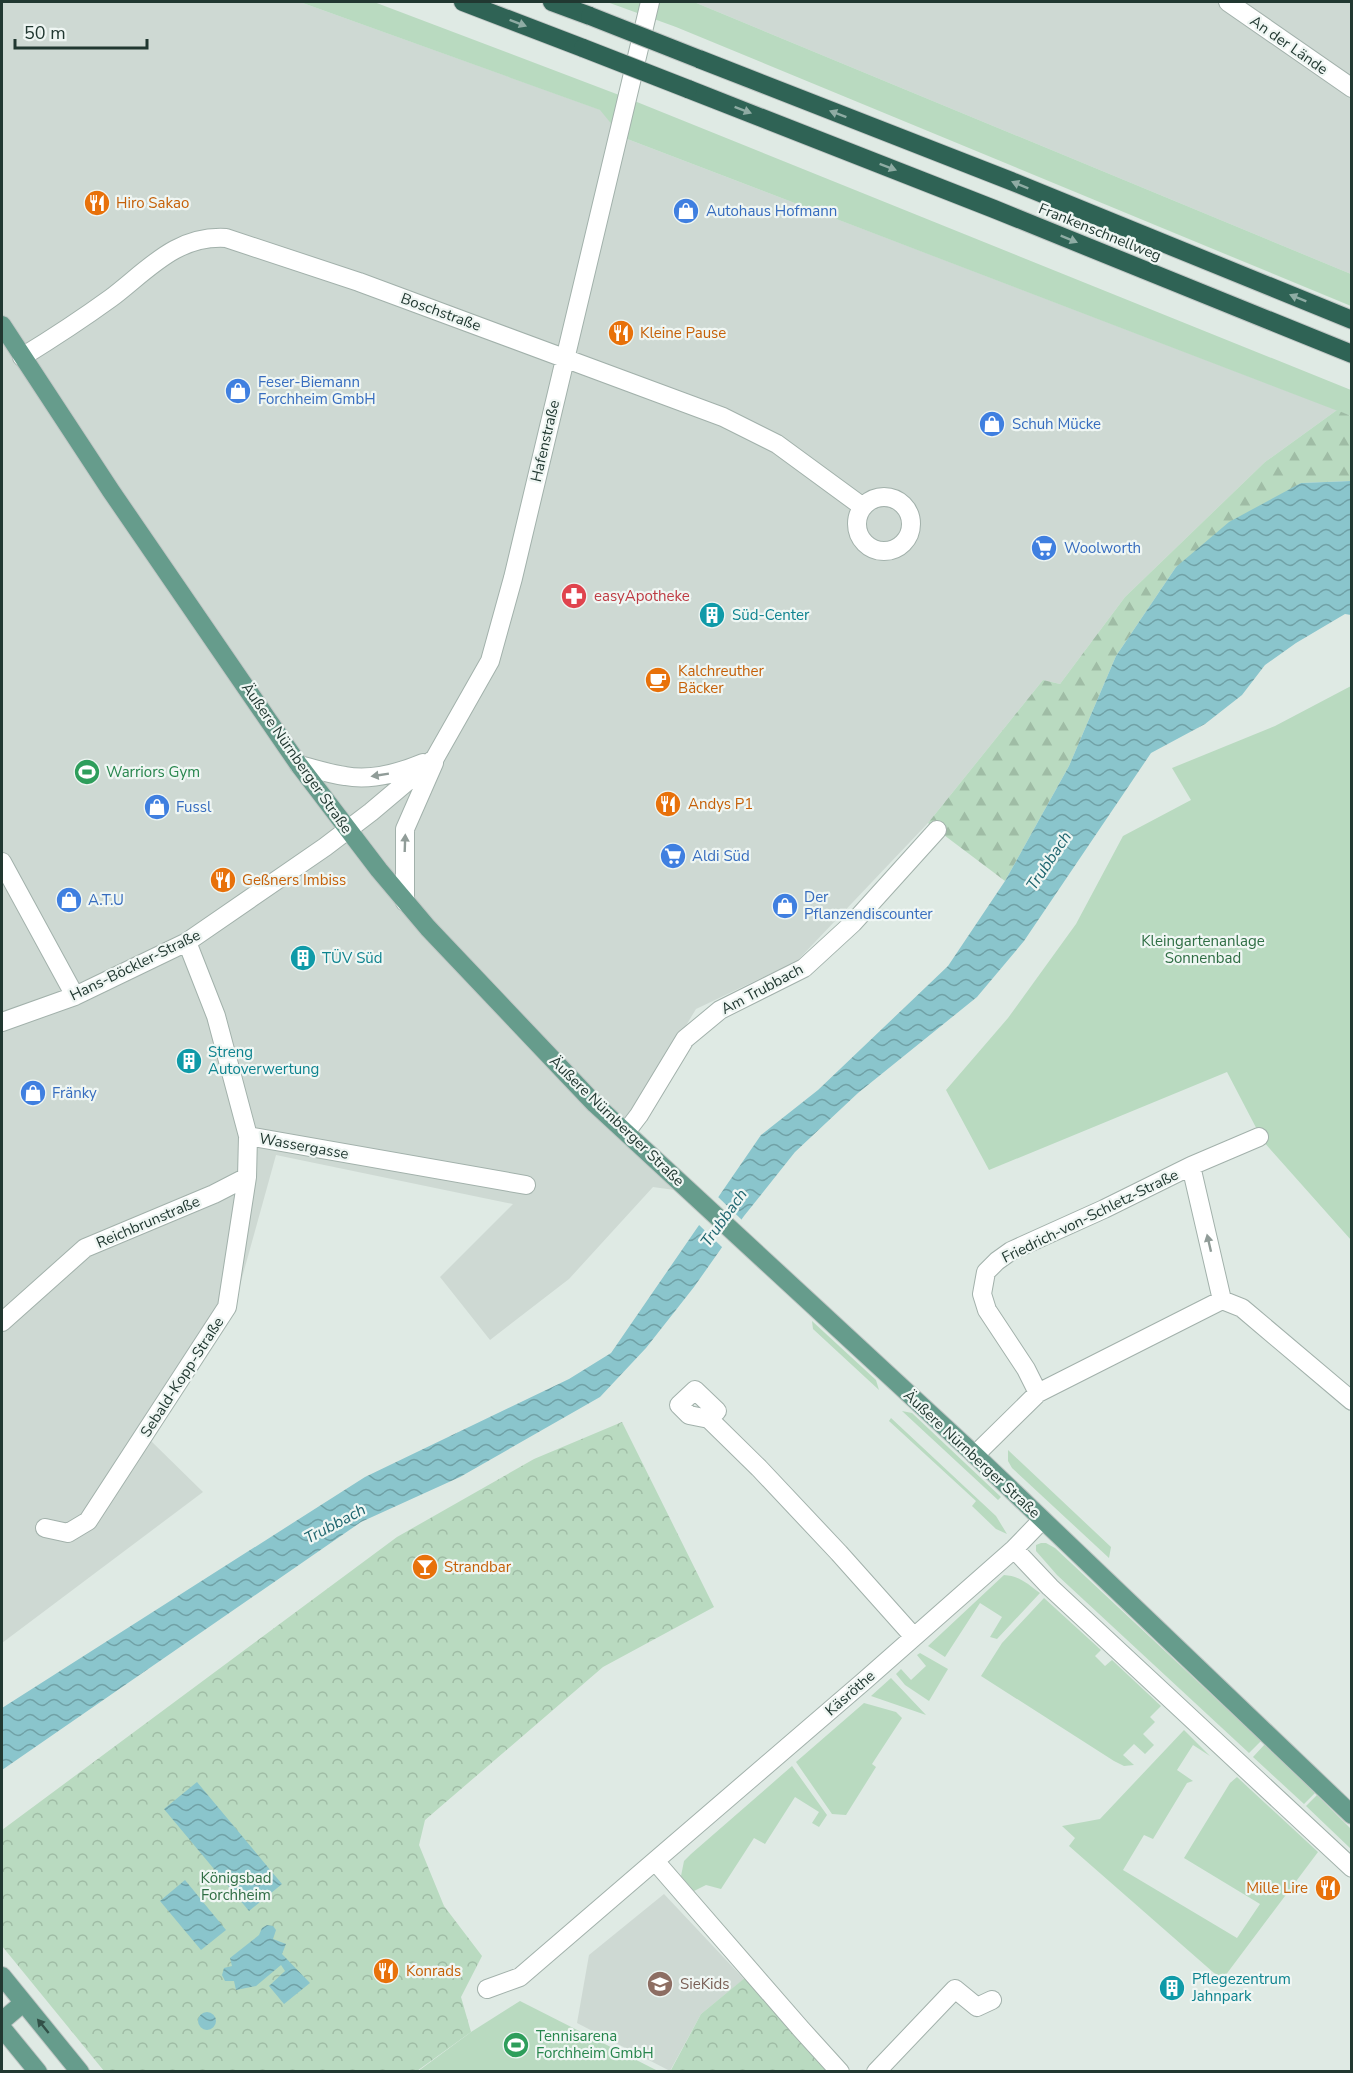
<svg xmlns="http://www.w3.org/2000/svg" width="1353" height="2073" viewBox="0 0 1353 2073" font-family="'Nunito Sans',sans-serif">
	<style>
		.built { fill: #ced9d3 }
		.green { fill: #b9dac0 }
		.forest { fill: url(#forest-firs) }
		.park { fill: url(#park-crowns) }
		.water { fill: url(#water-waves) }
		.pier { fill: #dfeae4 }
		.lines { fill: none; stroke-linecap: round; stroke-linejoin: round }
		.minor-casing { stroke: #a2b1ab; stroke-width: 20 }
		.major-casing { stroke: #c1c7c5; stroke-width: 20 }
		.highway-casing { stroke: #c1c7c5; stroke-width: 20 }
		.minor { stroke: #fff; stroke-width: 18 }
		.major { stroke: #669c8c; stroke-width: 18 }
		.highway { stroke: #2f6355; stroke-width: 18 }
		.highway-bridge-casing { stroke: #c1c7c5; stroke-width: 20; stroke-linecap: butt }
		.highway-bridge { stroke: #2f6355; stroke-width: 18 }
		.oneway { fill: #8faca4 }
		.oneway2 { fill: #909c98 }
		.oneway3 { fill: #325148 }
		.labels { text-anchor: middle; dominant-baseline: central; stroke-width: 4.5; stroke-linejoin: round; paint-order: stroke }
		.street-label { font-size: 15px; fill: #213831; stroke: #eff6f3 }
		.food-label { font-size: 15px; fill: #c56008; stroke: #eff6f3; text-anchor: start }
		.shop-label { font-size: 15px; fill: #366cbe; stroke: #eff6f3; text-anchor: start }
		.health-label { font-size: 15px; fill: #be3a42; stroke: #eff6f3; text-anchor: start }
		.culture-label { font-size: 15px; fill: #0d838f; stroke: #eff6f3; text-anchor: start }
		.leisure-label { font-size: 15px; fill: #27864d; stroke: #eff6f3; text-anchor: start }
		.park-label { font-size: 15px; fill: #2e6d43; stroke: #eff6f3 }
		.education-label { font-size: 15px; fill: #785e54; stroke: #eff6f3; text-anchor: start }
		.water-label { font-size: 16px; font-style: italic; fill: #206770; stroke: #eff6f3 }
	</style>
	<defs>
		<pattern id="forest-firs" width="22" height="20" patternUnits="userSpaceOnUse" patternTransform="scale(1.5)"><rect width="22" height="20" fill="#b9dac0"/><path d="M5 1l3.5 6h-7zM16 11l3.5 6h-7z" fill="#9fbca5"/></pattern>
		<pattern id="park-crowns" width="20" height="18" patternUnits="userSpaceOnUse" patternTransform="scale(1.5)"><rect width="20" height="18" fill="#b9dac0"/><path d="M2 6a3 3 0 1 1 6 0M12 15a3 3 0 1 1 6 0" fill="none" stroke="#9fbca5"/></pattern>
		<pattern id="water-waves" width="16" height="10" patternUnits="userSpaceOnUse" patternTransform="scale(1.5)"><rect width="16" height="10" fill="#8ac5cc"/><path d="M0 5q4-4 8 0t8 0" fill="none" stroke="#70a1a6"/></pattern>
	</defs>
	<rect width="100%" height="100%" fill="#dfeae4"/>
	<!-- built -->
	<path class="built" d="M2 2H300L601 110 622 137 1337 410 1265 462 1125 597 1060 684 1043 680 928 823 797 961 696 1009 623 1130 689 1192 653 1187 569 1279 490 1340 440 1277 513 1204 276 1155 232 1314 151 1441 203 1492 2 1643Z
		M694 2H1351V274Z
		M664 1894 744 1979 701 2014 670 2071 577 2023 589 1955Z"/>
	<!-- green -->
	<path class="green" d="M300 2H374L627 98 1351 390V416L622 137 600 110Z
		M607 2H694L1351 274V306L676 27Z
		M1351 686V1240L1263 1141 1227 1072 989 1170 946 1090 1008 1018 1076 924 1123 836 1191 800 1172 768 1275 726Z
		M812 1321 876 1380 879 1390 813 1329Z
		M902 1411 912 1413 1001 1497 998 1500Z
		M891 1418 996 1516 1007 1534 996 1529 972 1506 976 1501 889 1421Z
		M1008 1450 1111 1547 1109 1558 1012 1468 1008 1461Z
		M1041 1543H1046L1055 1548 1261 1741 1249 1753 1057 1575 1036 1551V1545Z
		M1004 1575C1020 1576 1028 1584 1040 1593L997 1639 990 1637 1002 1617 980 1603 945 1657 928 1646Z
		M1044 1598 1101 1650 1095 1656 1105 1666 1112 1660 1161 1706 1150 1717 1155 1722 1143 1734 1154 1745 1145 1754 1134 1744 1123 1755 1134 1765 1124 1766 1114 1761 981 1676 1002 1643Z
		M920 1653 948 1669 929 1701 905 1685 896 1674 901 1669 911 1680 926 1666 917 1655Z
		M891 1678 926 1715 871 1696Z
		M864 1703 896 1712 902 1718 872 1764 876 1767 846 1815 832 1814 796 1762Z
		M1184 1730 1210 1756 1193 1745 1177 1770 1193 1781 1187 1783 1153 1839 1144 1835 1123 1870 1237 1938 1260 1904 1184 1858 1230 1783 1237 1777 1318 1852 1222 1980 1069 1846 1075 1838 1062 1826 1100 1819Z
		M1265 1744 1315 1793 1304 1804 1253 1757Z
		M792 1766 827 1815 819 1827 812 1823 819 1812 795 1797 765 1844 754 1838 721 1889 706 1885 694 1891 681 1876 684 1861 691 1854Z
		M1317 1795 1351 1829V1849L1306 1806Z
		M520 2001 658 2071 417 2072 471 2032Z"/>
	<!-- forest -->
	<path class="forest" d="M1337 410 1351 416V481L1301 483 1176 567 1116 656 1069 766 1005 881 928 823 1043 680 1060 684 1125 597 1265 462Z"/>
	<!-- park -->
	<path class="park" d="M622 1422 714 1607 603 1667 425 1820 419 1845 444 1906 482 1956 461 1997 471 2032 417 2071H104L2 1946V1830L397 1537 534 1459Z
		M746 1977 826 2071 670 2072 701 2014Z"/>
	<!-- water -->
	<path class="water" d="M1351 481V615L1345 614 1296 643 1265 665 1242 695 1205 724 1151 753 1024 941 977 997 858 1093 795 1152 744 1216 694 1287 646 1348 600 1397 460 1477 361 1522 2 1770V1708L365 1477 569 1379 611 1353 761 1135 818 1090 948 966 1005 881 1069 766 1116 656 1176 567 1229 522 1301 483Z
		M197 1782 282 1884 249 1911 164 1809Z
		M185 1880 226 1930 201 1950 160 1901Z
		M267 1925 273 1926 276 1930 273 1939 286 1944 282 1954 310 1983 284 2004 269 1986 285 1971 281 1965 256 1986 236 1990 234 1981H225L222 1975 224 1968 232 1966 230 1958 259 1935 262 1928Z
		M198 2021a9 9 0 1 1 18 0a9 9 0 1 1-18 0Z"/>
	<!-- pier -->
	<path class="pier" d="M716 1195 743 1221 724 1249 697 1223Z"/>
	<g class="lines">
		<!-- minor casing -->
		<g class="minor-casing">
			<path id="minor" d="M1228 2 1352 88
				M22 357C53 338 82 319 111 298 148 270 176 235 226 238L359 282 723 417 777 444 863 507
				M857 524a27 27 0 1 1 54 0a27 27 0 1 1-54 0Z
				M299 765C315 769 330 774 345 776 371 781 399 773 423 763
				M2 862 75 996
				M405 902V829L434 763
				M187 942 216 1016 248 1136 526 1185
				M2 1022 75 996 187 942 325 847 371 812 435 758 490 661 513 578 650 2
				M626 1132 639 1115 685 1039 720 1010 804 968 853 923 937 830
				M1191 1166 1259 1137
				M2 1322 85 1248 214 1194 247 1177
				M1038 1393 1026 1369 987 1310 982 1294 986 1272 997 1261 1011 1251 1104 1209 1191 1166 1222 1300
				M709 1419 717 1411 695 1390 679 1405 689 1415 709 1419 759 1468 839 1553 914 1637
				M975 1455 1038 1393 1222 1300 1242 1308 1352 1401
				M45 1528 68 1533 88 1521 227 1307 247 1177 248 1136
				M1014 1549 1050 1587 1352 1868
				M655 1861 801 2029 840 2072
				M487 1989 520 1977 863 1682 1014 1549 1042 1520
				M876 2072 955 1989 977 2007 992 2000"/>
		</g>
		<!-- major casing -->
		<g class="major-casing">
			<path id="major" d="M2 325 111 491 299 765 379 870 428 928 595 1104 975 1455 1352 1815
				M2 1976 80 2072
				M2 2021 23 2003
				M2 2028 38 2072"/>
		</g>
		<!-- highway casing -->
		<g class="highway-casing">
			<path id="highway" d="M463 2 583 48
				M552 2 590 16
				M699 59 1011 181 1352 320
				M688 89 994 209 1352 354"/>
		</g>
		<!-- minor -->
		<use href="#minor" class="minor"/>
		<!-- major -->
		<use href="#major" class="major"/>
		<!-- highway -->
		<use href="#highway" class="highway"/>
		<!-- highway-bridge casing -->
		<g class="highway-bridge-casing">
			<path id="highway-bridge" d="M590 16 699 59
				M583 48 688 89"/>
		</g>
		<!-- highway-bridge -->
		<use href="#highway-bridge" class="highway-bridge"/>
	</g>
	<!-- one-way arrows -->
	<defs><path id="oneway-solid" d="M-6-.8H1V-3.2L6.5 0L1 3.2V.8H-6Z" transform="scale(1.5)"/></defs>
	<g class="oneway">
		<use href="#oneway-solid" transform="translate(518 23) rotate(21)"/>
		<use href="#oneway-solid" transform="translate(743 110) rotate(21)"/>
		<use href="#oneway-solid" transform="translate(838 114) rotate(-159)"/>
		<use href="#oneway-solid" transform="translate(888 167) rotate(21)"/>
		<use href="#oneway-solid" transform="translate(1020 185) rotate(-158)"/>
		<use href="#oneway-solid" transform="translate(1069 239) rotate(22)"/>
		<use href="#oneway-solid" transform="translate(1298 298) rotate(-158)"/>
	</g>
	<g class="oneway2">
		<use href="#oneway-solid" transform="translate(380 775) rotate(171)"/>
		<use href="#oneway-solid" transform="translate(405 843) rotate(-88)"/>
		<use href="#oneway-solid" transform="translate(1209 1243) rotate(-103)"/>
	</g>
	<use class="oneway3" href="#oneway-solid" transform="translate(43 2026) rotate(-129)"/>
	<!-- icons -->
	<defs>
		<g id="restaurant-disc" transform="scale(1.35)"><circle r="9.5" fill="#e8710a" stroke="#eff6f3"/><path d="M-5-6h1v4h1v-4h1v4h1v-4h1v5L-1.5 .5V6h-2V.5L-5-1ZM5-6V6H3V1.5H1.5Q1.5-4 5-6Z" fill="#fff"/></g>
		<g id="shop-disc" transform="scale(1.35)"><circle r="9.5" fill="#3f7fe0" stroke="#eff6f3"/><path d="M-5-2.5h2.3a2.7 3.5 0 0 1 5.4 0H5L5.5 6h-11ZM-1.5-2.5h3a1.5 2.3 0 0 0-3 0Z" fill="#fff"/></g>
		<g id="supermarket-disc" transform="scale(1.35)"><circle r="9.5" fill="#3f7fe0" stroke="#eff6f3"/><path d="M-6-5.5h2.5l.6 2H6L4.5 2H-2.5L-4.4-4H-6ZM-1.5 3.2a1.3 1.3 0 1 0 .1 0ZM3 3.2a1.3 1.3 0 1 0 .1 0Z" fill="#fff"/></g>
		<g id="pharmacy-disc" transform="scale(1.35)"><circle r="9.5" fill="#e0444e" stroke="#eff6f3"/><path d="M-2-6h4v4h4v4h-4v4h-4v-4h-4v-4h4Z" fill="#fff"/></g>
		<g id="building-disc" transform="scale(1.35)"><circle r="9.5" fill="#0f9aa8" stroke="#eff6f3"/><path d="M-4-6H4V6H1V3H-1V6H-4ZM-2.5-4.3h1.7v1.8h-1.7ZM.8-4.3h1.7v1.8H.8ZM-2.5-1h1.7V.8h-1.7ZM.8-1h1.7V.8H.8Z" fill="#fff"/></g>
		<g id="cafe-disc" transform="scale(1.35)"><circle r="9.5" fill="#e8710a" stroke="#eff6f3"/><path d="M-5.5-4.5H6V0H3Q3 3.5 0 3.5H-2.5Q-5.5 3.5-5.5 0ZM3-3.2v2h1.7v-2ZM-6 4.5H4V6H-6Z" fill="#fff"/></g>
		<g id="stadium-disc" transform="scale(1.35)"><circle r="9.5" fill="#2e9e5b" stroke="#eff6f3"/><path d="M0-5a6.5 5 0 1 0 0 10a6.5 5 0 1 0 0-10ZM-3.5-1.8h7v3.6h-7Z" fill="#fff"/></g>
		<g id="bar-disc" transform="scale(1.35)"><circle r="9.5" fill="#e8710a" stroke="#eff6f3"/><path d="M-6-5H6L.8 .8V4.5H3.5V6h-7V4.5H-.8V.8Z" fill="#fff"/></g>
		<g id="school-disc" transform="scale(1.35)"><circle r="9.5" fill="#8d6e63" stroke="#eff6f3"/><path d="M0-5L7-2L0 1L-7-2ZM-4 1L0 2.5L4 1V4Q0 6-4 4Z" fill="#fff"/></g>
	</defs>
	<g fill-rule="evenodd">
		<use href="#restaurant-disc" x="97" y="203"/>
		<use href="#shop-disc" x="686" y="211"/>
		<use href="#restaurant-disc" x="621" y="333"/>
		<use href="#shop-disc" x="238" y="391"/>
		<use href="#shop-disc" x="992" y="424"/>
		<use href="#supermarket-disc" x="1044" y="548"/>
		<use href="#pharmacy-disc" x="574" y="596"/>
		<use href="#building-disc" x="712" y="615"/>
		<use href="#cafe-disc" x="658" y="680"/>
		<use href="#stadium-disc" x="87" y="772"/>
		<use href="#restaurant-disc" x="668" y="804"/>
		<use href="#shop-disc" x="157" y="807"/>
		<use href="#supermarket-disc" x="673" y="856"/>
		<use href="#restaurant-disc" x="223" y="880"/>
		<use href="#shop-disc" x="69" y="900"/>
		<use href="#shop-disc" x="785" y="906"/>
		<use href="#building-disc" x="303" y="958"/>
		<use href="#building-disc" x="189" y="1061"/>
		<use href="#shop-disc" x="33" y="1093"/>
		<use href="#bar-disc" x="425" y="1567"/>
		<use href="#restaurant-disc" x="1328" y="1888"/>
		<use href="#restaurant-disc" x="386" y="1971"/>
		<use href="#school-disc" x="660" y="1984"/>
		<use href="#building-disc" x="1172" y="1988"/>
		<use href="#stadium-disc" x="516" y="2045"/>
	</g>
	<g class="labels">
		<!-- street labels -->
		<g class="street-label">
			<text transform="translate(1289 45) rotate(35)">An der Lände</text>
			<text transform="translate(1100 232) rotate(22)">Frankenschnellweg</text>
			<text transform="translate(441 312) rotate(20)">Boschstraße</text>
			<text transform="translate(545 441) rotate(-77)">Hafenstraße</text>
			<text transform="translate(297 758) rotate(55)">Äußere Nürnberger Straße</text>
			<text transform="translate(135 965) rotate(-26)">Hans-Böckler-Straße</text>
			<text transform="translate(762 989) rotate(-28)">Am Trubbach</text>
			<text transform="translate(617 1121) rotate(44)">Äußere Nürnberger Straße</text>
			<text transform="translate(304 1146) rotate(10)">Wassergasse</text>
			<text transform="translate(1090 1216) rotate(-26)">Friedrich-von-Schletz-Straße</text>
			<text transform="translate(148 1222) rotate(-23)">Reichbrunstraße</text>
			<text transform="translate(182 1377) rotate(-57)">Sebald-Kopp-Straße</text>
			<text transform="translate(972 1454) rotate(43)">Äußere Nürnberger Straße</text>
			<text transform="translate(850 1693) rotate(-41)">Käsröthe</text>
		</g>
		<!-- food labels -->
		<g class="food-label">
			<text x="116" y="203">Hiro Sakao</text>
			<text x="640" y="333">Kleine Pause</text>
			<text x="678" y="671">Kalchreuther<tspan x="678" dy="17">Bäcker</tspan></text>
			<text x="688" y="804">Andys P1</text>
			<text x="242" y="880">Geßners Imbiss</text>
			<text x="444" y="1567">Strandbar</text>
			<text x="1308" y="1888" text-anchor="end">Mille Lire</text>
			<text x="406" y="1971">Konrads</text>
		</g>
		<!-- shop labels -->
		<g class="shop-label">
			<text x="706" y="211">Autohaus Hofmann</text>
			<text x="258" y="382">Feser-Biemann<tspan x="258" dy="17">Forchheim GmbH</tspan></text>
			<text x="1012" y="424">Schuh Mücke</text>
			<text x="1064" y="548">Woolworth</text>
			<text x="176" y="807">Fussl</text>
			<text x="692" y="856">Aldi Süd</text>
			<text x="804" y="897">Der<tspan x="804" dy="17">Pflanzendiscounter</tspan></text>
			<text x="88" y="900">A.T.U</text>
			<text x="52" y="1093">Fränky</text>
		</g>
		<!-- health labels -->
		<g class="health-label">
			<text x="594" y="596">easyApotheke</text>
		</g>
		<!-- culture labels -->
		<g class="culture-label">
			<text x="732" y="615">Süd-Center</text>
			<text x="322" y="958">TÜV Süd</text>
			<text x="208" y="1052">Streng<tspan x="208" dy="17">Autoverwertung</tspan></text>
			<text x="1192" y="1979">Pflegezentrum<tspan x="1192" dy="17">Jahnpark</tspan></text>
		</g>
		<!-- leisure labels -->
		<g class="leisure-label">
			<text x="106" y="772">Warriors Gym</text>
			<text x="536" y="2036">Tennisarena<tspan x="536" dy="17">Forchheim GmbH</tspan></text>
		</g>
		<!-- park labels -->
		<g class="park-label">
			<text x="1203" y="941">Kleingartenanlage<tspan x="1203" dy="17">Sonnenbad</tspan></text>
			<text x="236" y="1878">Königsbad<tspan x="236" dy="17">Forchheim</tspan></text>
		</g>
		<!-- education labels -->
		<g class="education-label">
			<text x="680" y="1984">SieKids</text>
		</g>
		<!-- water labels -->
		<g class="water-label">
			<text transform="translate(1049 861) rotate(-56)">Trubbach</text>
			<text transform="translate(724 1218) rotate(-54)">Trubbach</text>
			<text transform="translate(335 1524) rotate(-28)">Trubbach</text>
		</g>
	</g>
	<!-- border -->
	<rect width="1353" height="2073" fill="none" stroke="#213831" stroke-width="6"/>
	<!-- scale -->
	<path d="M15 39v9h132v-9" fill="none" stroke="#213831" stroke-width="3"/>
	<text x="24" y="39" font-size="18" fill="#213831" stroke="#eff6f3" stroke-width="4.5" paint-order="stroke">50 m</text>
</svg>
